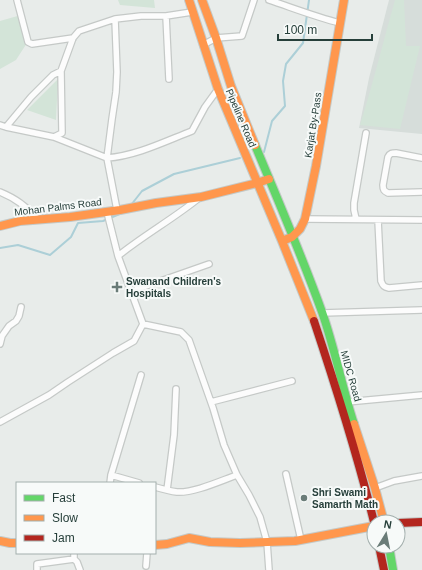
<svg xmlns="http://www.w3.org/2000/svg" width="422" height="570" viewBox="0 0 422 570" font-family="Helvetica,sans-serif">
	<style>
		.built { fill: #d6ddda }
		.green { fill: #d3e4d8 }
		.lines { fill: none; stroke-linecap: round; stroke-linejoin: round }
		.stream { stroke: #accfd7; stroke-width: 2 }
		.street-casing { stroke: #c5c9c7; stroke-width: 8 }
		.fast-casing { stroke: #c4c9c7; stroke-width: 10 }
		.slow-casing { stroke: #c4c9c7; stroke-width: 10 }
		.jam-casing { stroke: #c4c9c7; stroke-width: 10 }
		.street { stroke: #fcfcfc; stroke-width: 5.5 }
		.fast { stroke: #63d668; stroke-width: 8 }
		.slow { stroke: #ff974d; stroke-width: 8 }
		.jam { stroke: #b3261e; stroke-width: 8 }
		.poi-dot { fill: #6a7c78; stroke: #f7faf9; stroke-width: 1.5 }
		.labels { text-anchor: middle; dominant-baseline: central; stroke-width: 4; stroke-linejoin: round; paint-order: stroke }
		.street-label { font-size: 10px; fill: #263f3a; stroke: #f7faf9 }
		.poi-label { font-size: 10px; font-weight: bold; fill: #263f3a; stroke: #f7faf9; text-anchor: start }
	</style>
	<rect width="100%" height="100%" fill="#e8ecea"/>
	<!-- built -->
	<path class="built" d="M389 0H422V134L359 128 369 78Z"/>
	<!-- green -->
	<path class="green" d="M118 0H154L155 8 120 5Z
		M395 0H404L406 46H420L400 129 360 125C373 84 383 42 395 0Z
		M21 15 27 43 16 60 0 69V21Z
		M58 79 56 120 27 110Z"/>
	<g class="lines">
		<!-- stream -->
		<path class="stream" d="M264 152 272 121 285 106 283 81 286 64 303 43 309 0
			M131 205 142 191 174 174 240 158
			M0 248 18 245 50 255 71 237 78 223 103 221 122 213"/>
		<!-- street casing -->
		<g class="street-casing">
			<path id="street" d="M17 0 28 42 32 44 73 38
				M269 0C293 8 316 17 340 23
				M166 16 169 79
				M115 19 117 72 116 92 112 119 107 158 117 210
				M203 45 216 38 242 36 254 0
				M0 125 6 127 54 137 107 158C136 156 166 141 192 131L205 107 218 89
				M6 127 31 97 53 75 61 71 73 38 79 31 115 19 141 16H166L192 12
				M54 137 62 133 61 71
				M422 158 396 153C392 153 390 153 388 157L383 185C383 190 384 191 388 193L422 192
				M0 192C17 199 25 206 38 219
				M199 198C173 219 144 235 118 256L143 324 181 332 189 340 213 408 224 445 237 475 249 495 260 517 267 542 269 570
				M107 212 118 256
				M305 219 422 220
				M356 219 354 210V203L366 133
				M378 220 381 281C383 286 384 287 389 288L422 285
				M132 291 209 264
				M322 313 422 310
				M0 344 2 336 9 326 16 321 19 316 21 307
				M211 402 292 381
				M347 402 422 395
				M0 422 49 395 68 382 113 353 134 341 143 324
				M286 474 301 540
				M111 475 141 375
				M110 483 111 475 139 483
				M155 487C162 489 169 491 177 492 194 493 220 481 237 475
				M375 488 394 481 422 476
				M167 490 174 435 176 389
				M74 559 77 562 80 570
				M146 566 147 553
				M37 570V564L74 559V553"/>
		</g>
		<!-- fast casing -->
		<g class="fast-casing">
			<path id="fast" d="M255 145C278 200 302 256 322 312 335 349 342 387 354 424
				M389 546 393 570"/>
		</g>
		<!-- slow casing -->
		<g class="slow-casing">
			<path id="slow" d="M189 0 218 89 282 241 314 321
				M202 0 216 38 231 86 255 145
				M0 226 20 221 70 217 120 210 156 203 201 197 257 183 269 179
				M282 241 292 237 300 229 305 219 316 166 344 0
				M354 424 375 488 384 522
				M0 541 10 543H17
				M155 545 167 544 189 538 210 542 240 543 295 541 374 526"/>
		</g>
		<!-- jam casing -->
		<g class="jam-casing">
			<path id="jam" d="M314 321C336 387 357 454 374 522
				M398 523 422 522
				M379 546 384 570"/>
		</g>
		<!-- street -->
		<use href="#street" class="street"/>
		<!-- fast -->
		<use href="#fast" class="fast"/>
		<!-- slow -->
		<use href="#slow" class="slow"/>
		<!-- jam -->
		<use href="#jam" class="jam"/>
	</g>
	<!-- markers -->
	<g class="poi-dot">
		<path d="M115 281h4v4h4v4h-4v4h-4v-4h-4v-4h4z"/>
		<circle cx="304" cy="498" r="4"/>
	</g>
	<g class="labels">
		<!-- street labels -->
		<g class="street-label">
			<text transform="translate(241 118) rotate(67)">Pipeline Road</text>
			<text transform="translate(313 125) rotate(-81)">Karjat By-Pass</text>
			<text transform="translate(58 207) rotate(-7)">Mohan Palms Road</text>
			<text transform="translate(351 376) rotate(74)">MIDC Road</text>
		</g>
		<!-- poi labels -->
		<g class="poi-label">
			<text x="126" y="281">Swanand Children's<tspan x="126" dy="12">Hospitals</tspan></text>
			<text x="312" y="492">Shri Swami<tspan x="312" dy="12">Samarth Math</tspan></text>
		</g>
	</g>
	<!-- legend -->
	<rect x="16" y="482" width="140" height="72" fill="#f7faf9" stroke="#a3afad"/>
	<rect x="24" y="495" width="20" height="6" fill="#63d668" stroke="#a3afad"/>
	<text x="52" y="502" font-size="12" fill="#263f3a">Fast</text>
	<rect x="24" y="515" width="20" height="6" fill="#ff974d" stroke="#a3afad"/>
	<text x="52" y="522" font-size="12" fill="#263f3a">Slow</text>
	<rect x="24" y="535" width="20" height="6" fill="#b3261e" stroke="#a3afad"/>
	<text x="52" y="542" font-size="12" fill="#263f3a">Jam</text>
	<!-- north arrow -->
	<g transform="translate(386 534) rotate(10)"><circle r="19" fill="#f7faf9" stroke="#a3afad"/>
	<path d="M0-3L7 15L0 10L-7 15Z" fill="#6a7c78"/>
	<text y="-6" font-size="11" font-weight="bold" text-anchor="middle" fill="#263f3a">N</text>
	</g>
	<!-- scale -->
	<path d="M278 34v6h94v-6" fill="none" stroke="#263f3a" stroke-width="2"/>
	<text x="284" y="34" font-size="12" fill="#263f3a" stroke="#f7faf9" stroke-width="3" paint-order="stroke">100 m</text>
</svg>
